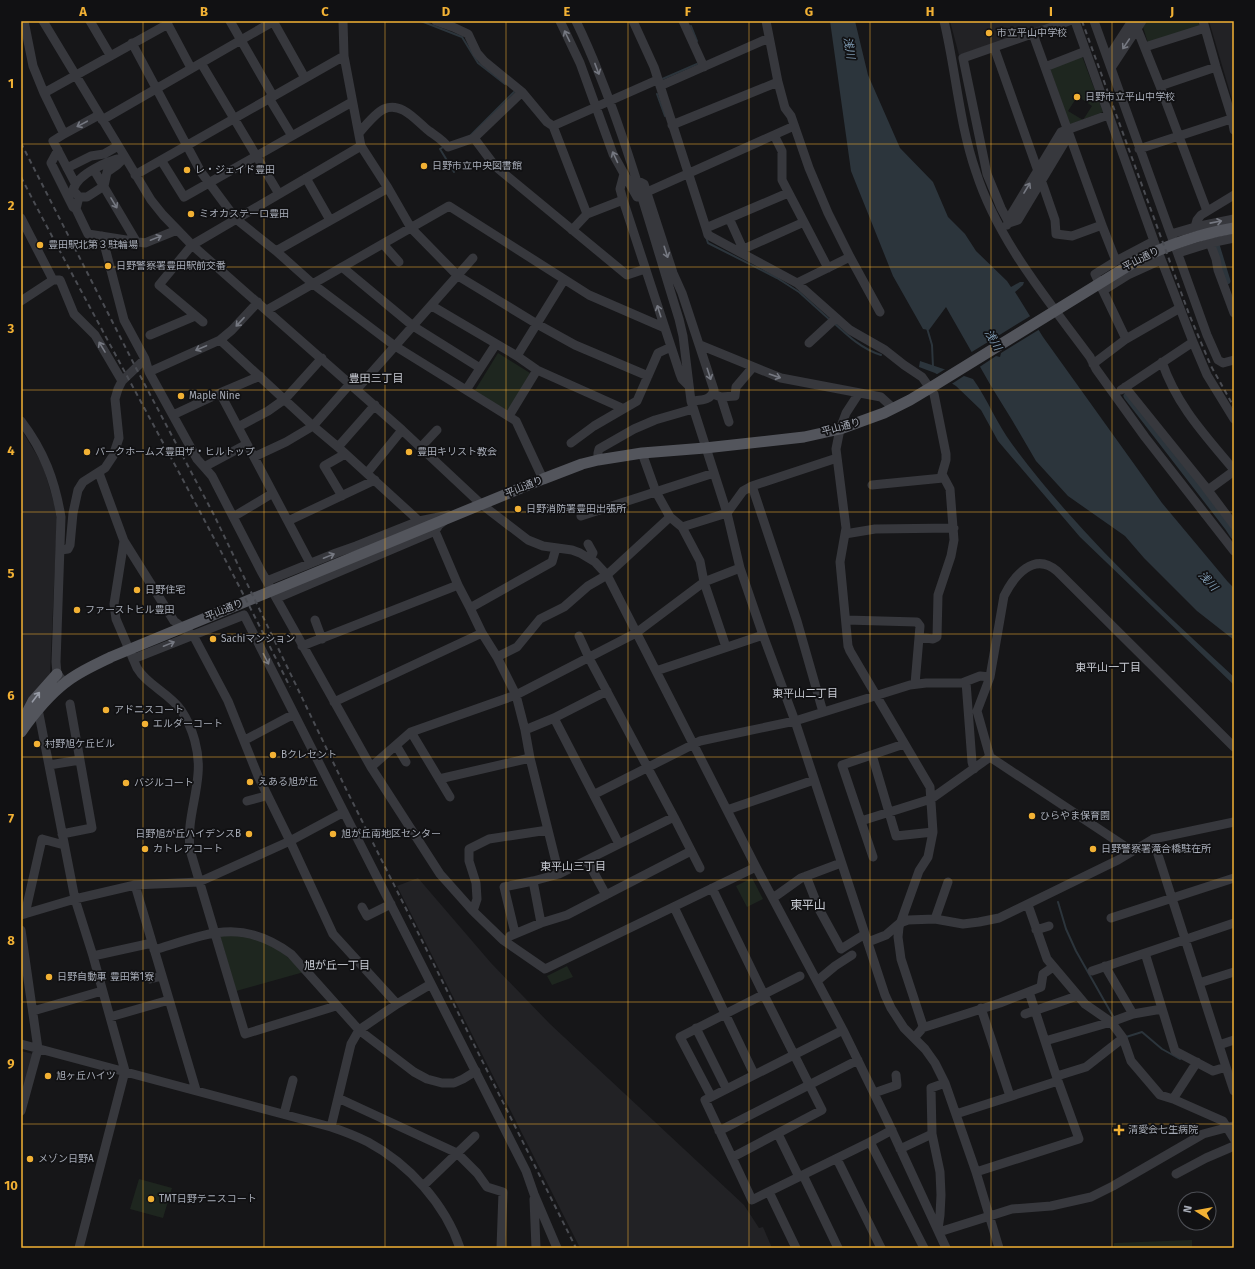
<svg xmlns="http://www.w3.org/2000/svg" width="1255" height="1269" viewBox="0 0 1255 1269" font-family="'Fira Sans','Noto Sans JP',sans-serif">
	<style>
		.built { fill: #222225 }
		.green { fill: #1e261f; fill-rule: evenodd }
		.water { fill: #2c353c }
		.pier { fill: #161618 }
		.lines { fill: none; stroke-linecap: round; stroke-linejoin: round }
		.stream { stroke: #2c353c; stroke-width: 2 }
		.canal { stroke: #2c353c; stroke-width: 7 }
		.minor { stroke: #37383d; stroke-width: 9 }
		.major { stroke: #53555c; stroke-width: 11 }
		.rail { stroke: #4a4c52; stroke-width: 2; stroke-dasharray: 5 4; stroke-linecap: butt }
		.oneway { stroke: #757881 }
		.oneway2 { stroke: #979ba6 }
		.grid { fill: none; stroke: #f2b134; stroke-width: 1; stroke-opacity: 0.55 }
		.poi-dot { fill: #f2b134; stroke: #111113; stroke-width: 1.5 }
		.labels { text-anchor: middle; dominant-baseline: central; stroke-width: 3.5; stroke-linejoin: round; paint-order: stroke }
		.poi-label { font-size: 10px; fill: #a8adb8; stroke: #111113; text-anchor: start }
		.street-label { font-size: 10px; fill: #a8adb8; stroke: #111113 }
		.water-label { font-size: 11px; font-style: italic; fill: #7f9bb3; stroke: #111113 }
		.neighbourhood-label { font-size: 11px; fill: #c9ccd4; stroke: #111113 }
		.quarter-label { font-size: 12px; fill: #c9ccd4; stroke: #111113 }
		.neatline { fill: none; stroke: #f2b134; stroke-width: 1.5 }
		.grid-label { font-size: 13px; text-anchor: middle; font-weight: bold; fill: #f2b134 }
	</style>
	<rect width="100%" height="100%" fill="#161618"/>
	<!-- built -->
	<path class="built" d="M950 21H1061L959 55Z
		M1209 21H1234V106Z
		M21 429 38 457 44 469 54 503 57 520 50 674 21 713Z
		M418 878 491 963 550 1024 744 1205 759 1228 763 1227 772 1248H580L397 886Z
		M21 1051 37 1055 21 1111Z"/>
	<!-- green -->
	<path class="green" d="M1147 21H1198L1200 27 1148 43 1143 27Z
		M1082 56 1103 112 1071 124H1069L1050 68ZM1079 97 1092 106 1083 120 1068 111 1075 100Z
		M498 353 530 373 509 412 474 392Z
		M752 878 763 899 747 907 736 886Z
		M220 936C228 936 237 935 245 936 269 939 287 956 304 972L236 991Z
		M567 966 573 977 552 985 547 976Z
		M139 1179 172 1188 163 1218 130 1209Z
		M1192 1240V1248H1114V1243Z"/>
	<!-- water -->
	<path class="water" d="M830 21H855L868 75 900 148 933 182 948 217 965 234 976 251 1007 281 1011 287 1020 282H1024L1023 285 1015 292 1043 337 1162 503 1228 582 1234 588V640L1197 611 1144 558 1125 536 1068 496 1036 461 1012 420 991 386 946 307 929 330 923 329 893 276 851 171Z
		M920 361 973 379C988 400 997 424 1012 444 1076 531 1155 604 1234 677V685L1080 537 998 441 981 410 956 386 935 373 919 367Z"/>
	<!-- pier -->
	<path class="pier" d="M1032 315 1040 329 1001 353 1000 357 996 356 978 368 970 353 988 342V339H993Z
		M947 368 967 374 950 385 934 376Z"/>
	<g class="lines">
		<!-- stream -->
		<path class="stream" d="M421 21 462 37 478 63 505 84
			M691 26 697 41
			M660 80 697 64
			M657 94 665 116
			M471 135 514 92
			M445 146 440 149 454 172
			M706 237 708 243 777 278 799 292 830 320
			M834 323C848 336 862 349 881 355
			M927 328 932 345 933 367
			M1058 902 1066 929 1076 951 1114 1018
			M1126 1037 1142 1032 1162 1049 1180 1059"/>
		<!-- canal -->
		<path class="canal" d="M1216 245 1227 281
			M1127 396 1228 527 1234 536"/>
		<!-- minor -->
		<path class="minor" d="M24 21 33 66 44 93 64 134 53 141 75 183
			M43 21 151 200 163 215 192 245 402 430 481 504 528 540 543 546 572 550 580 553 595 562 607 575 756 867 843 1030 887 1120 946 1248
			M90 21 110 55
			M166 21 191 68
			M230 21 273 96
			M273 21 305 78
			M343 21 344 56 361 146 388 188 411 228 458 276 537 324 575 345 648 376
			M436 21 453 27 468 34 477 53 484 61 522 92 547 122 553 126 587 214 572 230
			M560 21 580 63 613 154 637 197
			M576 21C621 115 648 220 679 319L683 336 691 401 727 513 740 568 763 635 795 721 885 995 891 1008 904 1028 925 1049 935 1063 945 1083 976 1172 999 1248
			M633 21 654 67 706 228 788 193
			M683 21 704 67
			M944 21C956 71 959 123 976 172 998 241 1048 300 1090 357L1096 369 1145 437 1234 551
			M1075 21 1154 241 1193 342 1207 375 1234 419
			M1094 21 1207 335 1218 360 1223 363 1234 360
			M1134 21 1160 86 1207 211
			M1203 21 1216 67 1232 118 1234 130
			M1033 34 1103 228 1116 261
			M132 43 201 172 236 219 276 251 313 284 395 346 516 421 543 479
			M994 47 1045 191 1055 220 1056 234 1072 236 1102 225
			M1145 47 1205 28
			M1108 58 1132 21
			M201 63 279 194
			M1045 67 1086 51
			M1111 68 1142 21
			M778 82 785 108 791 116 809 168 828 213 850 257 880 312
			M660 86 769 38
			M1160 86 1216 67
			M44 93 168 24
			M269 98 292 136
			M102 120 274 21
			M672 125 778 82 766 21
			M553 126 657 80
			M359 133C364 127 377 112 384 109 402 101 417 122 429 131 436 136 443 140 448 147L474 138 522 92
			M64 134 99 115
			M774 135 782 151V180L828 268
			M474 138 495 166 627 275 645 269
			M1139 149 1234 118
			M58 150 51 163 73 207 76 209
			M125 157 117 165 107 172 104 186 87 197H79L73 190C78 173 108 161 125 157Z
			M161 160 184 197 352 102
			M67 168 91 156 104 154 118 146
			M94 170 136 241
			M624 174 620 189 623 200 680 374 682 379 688 385
			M135 175 344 56
			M306 178 330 220
			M636 180 644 184 673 273 682 293 714 390C711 401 701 400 691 401
			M647 192 794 126
			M79 197 76 209 88 234 145 243 177 230
			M587 214 623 200
			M21 218 53 280
			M729 218 743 249
			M1009 223 1001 208 987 174 963 58 1069 21
			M1009 223 1018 220 1066 140 1070 138
			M1007 225 1012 213 1061 132 1108 115
			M1195 227 1197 220 1201 215 1234 195
			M706 228 708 235 797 283 850 330 885 350 904 365 922 377 934 394 946 454V460L942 474 950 489 954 540 951 556 938 595 937 637 933 639 919 637
			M1171 234 1195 227 1234 219
			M102 236 124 320 145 359 149 372 197 459 212 476 261 571 371 767 440 874 473 911 503 940 545 969 756 867
			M1210 243 1216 259 1218 270 1234 313
			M383 244 399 262
			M276 251 388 188
			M739 251 804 222
			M1178 253 1210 243 1234 238
			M342 267 413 326 480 368
			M797 283 850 257
			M1104 290 1128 275 1161 260
			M21 301 53 280H60L74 314 95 335 122 381
			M432 306 517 356 537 370 622 408
			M267 310 449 206 589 295 665 328
			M203 322 159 285 192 245 361 146
			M150 335 195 316
			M1126 339 1095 274 1116 261 1154 241
			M220 340 313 426 338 447 419 521
			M809 343 836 318
			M700 345 781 378 881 397 893 408
			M517 356 564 280
			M1162 362C1177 406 1205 435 1234 470
			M1093 364 1126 339 1180 308
			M149 372 220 340 232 330 258 302
			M1125 387 1204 485 1234 525
			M357 389 473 258
			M466 390 496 344
			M1121 390 1193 342
			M220 393 310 563
			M859 393 846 413 840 429 836 449 846 528 840 562 848 646 850 651 930 787 933 832 928 857 919 871 899 927 898 937 901 959 923 1026 921 1030 914 1038
			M713 394 721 397 735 396 736 387 753 367
			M721 397 729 422
			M173 415 220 393 260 376
			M509 416 537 370
			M21 421C44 451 55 481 61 517L56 662 57 674 65 683
			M238 427 268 411 285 399 322 358
			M571 443 594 426 637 401 658 353 671 347
			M338 447 375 405
			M421 447 437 430
			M642 453 656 492 670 517 682 527 700 561 704 582 726 647
			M254 457 286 442 313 426 350 384
			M598 460V453L599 449 634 429 655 420 693 409
			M204 467 247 444
			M99 473 124 541 174 621 193 635 228 701 258 776 290 841 333 934 397 1004
			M367 473 402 430
			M872 485 943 478
			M752 486 797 621 823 712
			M1208 490 1234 471
			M342 496 324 466 345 454
			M581 516 714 473
			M233 517 273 493
			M288 521 375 480
			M682 527 727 513 743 491 752 486 837 458
			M435 531 458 585
			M845 534 875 529 954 528
			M124 541 114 604 116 619 137 668C147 685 169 693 181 710 193 728 200 752 198 774 196 801 187 821 190 850L245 1034 336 1006
			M588 544 593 553 590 559
			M61 550 68 549 70 545 73 513 78 490 83 482 105 468 113 456 119 438 115 399 118 389 122 381 145 359
			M267 581 336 553 356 546 419 521 449 515
			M277 598 435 531 439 525 444 521
			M315 620 322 639
			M846 620 917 622 920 626 915 684
			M579 636 589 658 674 817
			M302 646 458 585 470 608 552 562 556 548
			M497 657 517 647 540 619 564 607 588 586 607 575 670 517
			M133 659 244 615 526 1171 534 1194 557 1248
			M656 671 763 635
			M966 682 972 762 974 769
			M334 702 482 633
			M38 709 75 899 93 956 125 1071 79 1248
			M554 718 619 844 674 817 700 868
			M525 730 554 718 607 691
			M411 732 450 797
			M245 740 294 714
			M396 745 406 762
			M872 755 896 836 933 832
			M530 758 559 874
			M49 765 80 760
			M371 767 411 732 516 695 636 633 704 582 740 568
			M439 779 530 758 525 730 516 695 497 657 482 633 470 608
			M595 794 700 741 795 721 910 685 926 683H962L980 676 990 677
			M247 801 262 797 267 794
			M727 810 814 780
			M861 821 931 799 990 757
			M62 834 92 828 70 704
			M1153 839 1226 1067
			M1132 851 990 757 977 711 990 677 1004 596C1014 576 1034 551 1057 571L1234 747
			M873 857 842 765 904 744
			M587 860 606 895
			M806 876 819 909 841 949 865 934
			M135 885 196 1090
			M712 888 764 995 822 1110 733 1157
			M773 898 801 878 841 863
			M1028 905 1047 959 1085 1004 1111 1022 1123 1038 1131 1061 1160 1095 1173 1099 1223 1121 1234 1139
			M362 907 367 916 391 904
			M674 907 754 1074
			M473 911 477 899 476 883 469 861V849L489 839 548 830
			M25 914 42 839 64 845
			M21 915 75 899 135 885 199 882 290 841 344 812
			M1111 918 1234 878
			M935 919 948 882
			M541 923 567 915 691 851
			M21 930 38 1049 21 1111
			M1036 930 1049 926
			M515 933 504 887 533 881 559 874 619 844
			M510 936 541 923 533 881
			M868 942 886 935 900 923 908 920 935 919 963 924 979 922 999 918 1118 860 1153 839 1234 822
			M154 950C207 934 241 917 291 954L359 1030 414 1072 427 1079 442 1083H454L463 1079 476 1071
			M1145 953 1175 1051 1213 1071 1226 1067 1234 1091
			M93 956 152 943
			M1105 966 1133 1014
			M1092 971 1234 923
			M150 979 162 976
			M817 981 835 966 852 955
			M1199 983 1234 972
			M981 1008 1010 1096
			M33 1011 102 991
			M1025 1014 1077 996
			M110 1017 169 1000
			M696 1028 726 1088
			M922 1028 1000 1003 1041 987 1043 974 1053 967
			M843 1030 705 1100 752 1200 870 1142 892 1130
			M1045 1041 1111 1022 1133 1014 1162 1009
			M21 1044 331 1127C343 1131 356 1136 368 1142 409 1164 445 1204 460 1248
			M1219 1045 1234 1040
			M1057 1076 1086 1067 1123 1038
			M874 1093 897 1085 896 1075
			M711 1096 680 1037 800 976
			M338 1098 457 1153 477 1173 487 1187 503 1192 501 1248
			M1173 1099 1197 1062
			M284 1114 293 1080
			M956 1114 1058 1081
			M331 1127 351 1044 359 1030 397 1004 431 984
			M719 1131 858 1060
			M778 1134 799 1177
			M870 1142 924 1248
			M900 1149 932 1134
			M837 1159 881 1248
			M976 1172 1079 1139 1058 1081 1029 992
			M1176 1174 1206 1158 1234 1146
			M803 1175 838 1248
			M423 1186 475 1136
			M769 1192 796 1248
			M534 1199 536 1248
			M938 1229 940 1215 941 1195 940 1172 932 1134 931 1088 945 1083
			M939 1232 1012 1209 1051 1206 1091 1197 1113 1186 1203 1134 1233 1126"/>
		<!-- major -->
		<path class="major" d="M21 724 33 701 57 674
			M21 732C33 715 47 697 65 683 78 672 95 665 111 657L543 479 582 464 598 460 642 453 705 448 804 437 840 429 884 413 910 400 930 388 1136 261C1167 245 1199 234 1234 228"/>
		<!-- rail -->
		<path class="rail" d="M1082 21 1189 314 1211 366 1234 407
			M21 143 136 368 214 515 346 789 576 1248
			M21 177C109 347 205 514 290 687"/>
	</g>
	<!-- one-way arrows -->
	<defs><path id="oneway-shaft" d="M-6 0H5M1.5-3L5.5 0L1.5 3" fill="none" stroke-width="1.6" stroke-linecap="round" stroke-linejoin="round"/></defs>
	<g class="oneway">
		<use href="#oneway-shaft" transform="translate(567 36) rotate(-116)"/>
		<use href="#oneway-shaft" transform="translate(1126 44) rotate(124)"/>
		<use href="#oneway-shaft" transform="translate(597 69) rotate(69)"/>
		<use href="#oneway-shaft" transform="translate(82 124) rotate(152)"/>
		<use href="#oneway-shaft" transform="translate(615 157) rotate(-115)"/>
		<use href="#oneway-shaft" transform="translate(1027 188) rotate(-59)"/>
		<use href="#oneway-shaft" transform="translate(114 203) rotate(59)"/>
		<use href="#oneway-shaft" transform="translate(1216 222) rotate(-11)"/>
		<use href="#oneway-shaft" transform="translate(156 238) rotate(-22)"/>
		<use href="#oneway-shaft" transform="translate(666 252) rotate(72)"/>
		<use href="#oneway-shaft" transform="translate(659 311) rotate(-108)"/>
		<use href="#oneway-shaft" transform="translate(240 322) rotate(133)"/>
		<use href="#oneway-shaft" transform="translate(102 347) rotate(-121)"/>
		<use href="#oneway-shaft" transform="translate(201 348) rotate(157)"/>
		<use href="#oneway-shaft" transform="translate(709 374) rotate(72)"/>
		<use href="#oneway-shaft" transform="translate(775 376) rotate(19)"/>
		<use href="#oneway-shaft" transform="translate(329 556) rotate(-22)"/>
		<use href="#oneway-shaft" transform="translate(169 644) rotate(-22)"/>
		<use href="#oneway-shaft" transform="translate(266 659) rotate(63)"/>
	</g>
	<use class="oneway2" href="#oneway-shaft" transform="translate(36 697) rotate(-53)"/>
	<!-- grid -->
	<path class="grid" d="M143 21V1248M264 21V1248M385 21V1248M506 21V1248M628 21V1248M749 21V1248M870 21V1248M991 21V1248M1112 21V1248M21 144H1234M21 267H1234M21 390H1234M21 512H1234M21 634H1234M21 757H1234M21 880H1234M21 1002H1234M21 1124H1234"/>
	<!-- markers -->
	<g class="poi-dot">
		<circle cx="989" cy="33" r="4"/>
		<circle cx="1077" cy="97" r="4"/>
		<circle cx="424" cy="166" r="4"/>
		<circle cx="187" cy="170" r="4"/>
		<circle cx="191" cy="214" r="4"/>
		<circle cx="40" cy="245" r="4"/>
		<circle cx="108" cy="266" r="4"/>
		<circle cx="181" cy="396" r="4"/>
		<circle cx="87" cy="452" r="4"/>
		<circle cx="409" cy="452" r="4"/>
		<circle cx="518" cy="509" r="4"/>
		<circle cx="137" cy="590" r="4"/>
		<circle cx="77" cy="610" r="4"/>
		<circle cx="213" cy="639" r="4"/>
		<circle cx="106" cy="710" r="4"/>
		<circle cx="145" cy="724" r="4"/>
		<circle cx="37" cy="744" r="4"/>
		<circle cx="273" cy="755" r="4"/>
		<circle cx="250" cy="782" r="4"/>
		<circle cx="126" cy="783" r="4"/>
		<circle cx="1032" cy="816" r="4"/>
		<circle cx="249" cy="834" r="4"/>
		<circle cx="333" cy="834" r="4"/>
		<circle cx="145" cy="849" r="4"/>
		<circle cx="1093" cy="849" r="4"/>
		<circle cx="49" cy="977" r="4"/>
		<circle cx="48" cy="1076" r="4"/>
		<path d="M1117 1124h4v4h4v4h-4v4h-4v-4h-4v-4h4z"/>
		<circle cx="30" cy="1159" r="4"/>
		<circle cx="151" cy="1199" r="4"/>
	</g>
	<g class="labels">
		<!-- poi labels -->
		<g class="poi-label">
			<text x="997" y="33">市立平山中学校</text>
			<text x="1085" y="97">日野市立平山中学校</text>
			<text x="432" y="166">日野市立中央図書館</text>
			<text x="195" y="170">レ・ジェイド豊田</text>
			<text x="199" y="214">ミオカステーロ豊田</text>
			<text x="48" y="245">豊田駅北第３駐輪場</text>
			<text x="116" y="266">日野警察署豊田駅前交番</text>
			<text x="189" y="396">Maple Nine</text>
			<text x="95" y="452">パークホームズ豊田ザ・ヒルトップ</text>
			<text x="417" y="452">豊田キリスト教会</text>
			<text x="526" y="509">日野消防署豊田出張所</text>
			<text x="145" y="590">日野住宅</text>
			<text x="85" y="610">ファーストヒル豊田</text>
			<text x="221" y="639">Sachiマンション</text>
			<text x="114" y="710">アドニスコート</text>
			<text x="153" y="724">エルダーコート</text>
			<text x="45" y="744">村野旭ケ丘ビル</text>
			<text x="281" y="755">Bクレセント</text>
			<text x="258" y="782">えある旭が丘</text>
			<text x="134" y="783">バジルコート</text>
			<text x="1040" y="816">ひらやま保育園</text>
			<text x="241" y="834" text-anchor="end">日野旭が丘ハイデンスB</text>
			<text x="341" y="834">旭が丘南地区センター</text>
			<text x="153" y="849">カトレアコート</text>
			<text x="1101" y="849">日野警察署滝合橋駐在所</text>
			<text x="57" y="977">日野自動車 豊田第1寮</text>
			<text x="56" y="1076">旭ヶ丘ハイツ</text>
			<text x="1128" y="1130">清愛会七生病院</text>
			<text x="38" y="1159">メゾン日野A</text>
			<text x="159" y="1199">TMT日野テニスコート</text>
		</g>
		<!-- street labels -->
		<g class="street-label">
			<text transform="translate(1141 259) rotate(-27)">平山通り</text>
			<text transform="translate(841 427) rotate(-15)">平山通り</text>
			<text transform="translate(524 487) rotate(-22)">平山通り</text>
			<text transform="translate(224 610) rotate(-22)">平山通り</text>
		</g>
		<!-- water labels -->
		<g class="water-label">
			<text transform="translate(849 48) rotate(80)">浅川</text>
			<text transform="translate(993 340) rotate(60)">浅川</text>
			<text transform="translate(1208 581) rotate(48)">浅川</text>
		</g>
		<!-- neighbourhood labels -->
		<g class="neighbourhood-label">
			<text x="376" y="378">豊田三丁目</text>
			<text x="1108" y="667">東平山一丁目</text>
			<text x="805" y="693">東平山二丁目</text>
			<text x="573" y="866">東平山三丁目</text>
			<text x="337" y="965">旭が丘一丁目</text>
		</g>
		<!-- quarter labels -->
		<g class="quarter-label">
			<text x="808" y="905">東平山</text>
		</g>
	</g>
	<!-- border -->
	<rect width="1255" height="1269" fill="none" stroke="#111113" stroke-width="44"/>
	<!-- north arrow -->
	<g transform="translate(1197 1211) rotate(281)"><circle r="19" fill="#111113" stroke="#4d4f55"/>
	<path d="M0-3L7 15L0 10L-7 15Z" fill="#f2b134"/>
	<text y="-6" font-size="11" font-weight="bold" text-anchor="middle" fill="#a8adb8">N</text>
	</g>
	<rect x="22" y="22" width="1211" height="1225" class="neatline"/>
	<g class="grid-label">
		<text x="83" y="16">A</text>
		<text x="204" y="16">B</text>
		<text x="325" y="16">C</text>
		<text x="446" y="16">D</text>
		<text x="567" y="16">E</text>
		<text x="688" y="16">F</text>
		<text x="809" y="16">G</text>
		<text x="930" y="16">H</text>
		<text x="1051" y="16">I</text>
		<text x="1172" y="16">J</text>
		<text x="11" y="88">1</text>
		<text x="11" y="210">2</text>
		<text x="11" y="333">3</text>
		<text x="11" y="455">4</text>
		<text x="11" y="578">5</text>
		<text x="11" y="700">6</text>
		<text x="11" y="823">7</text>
		<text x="11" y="945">8</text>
		<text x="11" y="1068">9</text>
		<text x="11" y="1190">10</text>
	</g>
</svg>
